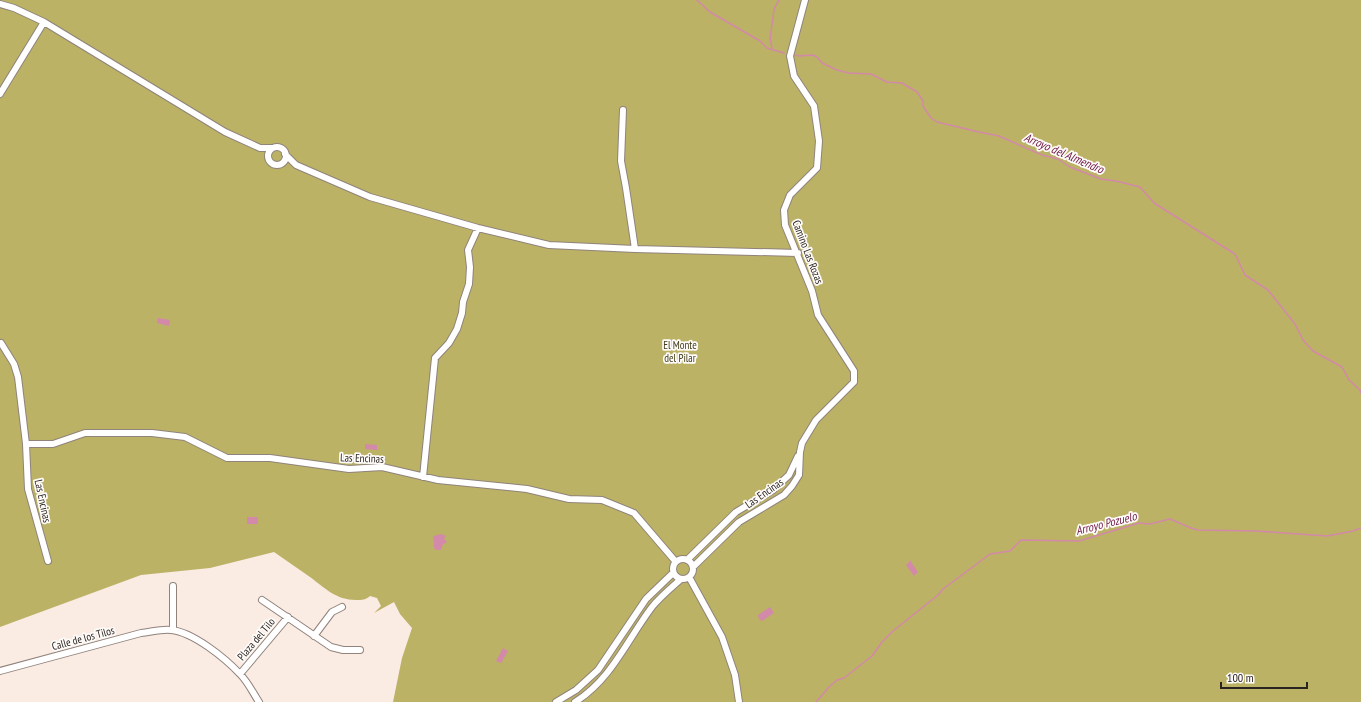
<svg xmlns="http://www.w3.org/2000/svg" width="1361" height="702" viewBox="0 0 1361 702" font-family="'PT Sans Narrow',sans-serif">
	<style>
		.forest { fill: #bbb265 }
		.water { fill: #d389a9 }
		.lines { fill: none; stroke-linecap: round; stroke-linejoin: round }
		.stream { stroke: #d389a9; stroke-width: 1.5 }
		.minor-casing { stroke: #90837c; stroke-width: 8 }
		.minor { stroke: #fff; stroke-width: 6 }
		.labels { text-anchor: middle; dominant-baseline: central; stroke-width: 3.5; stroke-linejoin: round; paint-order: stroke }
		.street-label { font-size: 11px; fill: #292421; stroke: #fefbf9 }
		.park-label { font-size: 11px; fill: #403c1a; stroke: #fefbf9 }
		.water-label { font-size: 12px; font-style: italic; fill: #6e1746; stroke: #fefbf9 }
	</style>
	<rect width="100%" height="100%" fill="#faebe3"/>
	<!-- forest -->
	<path class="forest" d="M0 0H1361V702H393L402 658 412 628 400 614 394 602 374 613 381 606 377 598 370 596C366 600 362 600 356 600 336 600 325 588 310 577 298 569 286 560 274 552L210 568 141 575 0 627Z"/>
	<!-- water -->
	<path class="water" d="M158 318 170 320 169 326 157 323Z
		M365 444 377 445V450L365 449Z
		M247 517H258V524H247Z
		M441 534 446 536 444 539 447 542 446 543 443 544 441 550H437L434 548V542L433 537 434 536Z
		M911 560V562L918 572 914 576 906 565Z
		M770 607 774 613 762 621 759 619 758 615Z
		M503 648 508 651 501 663 496 661Z"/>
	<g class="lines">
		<!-- stream -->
		<path class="stream" d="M697 0 710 12 760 41 767 48 784 53
			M772 48 770 38 773 18 774 9 779 0
			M795 55 799 56 813 55 817 57 822 63 837 70 849 73 871 74 887 82 902 83 917 92 923 101V106L931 118 937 122 979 132 999 136 1042 155 1058 159 1070 167 1101 179 1116 181 1140 187 1154 203 1235 254 1245 275 1268 290 1295 324 1303 340 1313 351 1342 367 1349 380 1360 390 1361 393
			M816 702 829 687 837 680 844 678 872 656 882 642 893 631 938 595 943 589 990 554 1010 551 1021 540 1079 541 1139 523 1150 524 1170 519 1191 528 1198 530 1256 531 1327 536 1353 531 1361 528"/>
		<!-- minor casing -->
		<g class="minor-casing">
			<path id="minor" d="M0 4 14 8 44 22 225 132 260 148H273
				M0 94 44 22
				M623 110 621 161 626 188 635 249
				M268 156a9 9 0 1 1 18 0a9 9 0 1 1-18 0Z
				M285 154 296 165 370 197 478 228 549 245 635 249 798 253
				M1 343 14 364 18 377 26 444 28 489 48 561
				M26 444H53L85 433H152L185 437 227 458H270L349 469 382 467 438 480 527 489 569 499 602 500 634 513 676 562
				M423 477 435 358 449 343 457 329 462 313 463 302 469 284 470 267 468 250 478 228
				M673 569a10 10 0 1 1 20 0a10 10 0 1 1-20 0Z
				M687 560 736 512 773 490 789 475 798 456
				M693 567 739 522 784 495 792 486 799 475 800 452 802 443 816 420 854 382V371L818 315 812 291 785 225 784 210 790 195 817 168 819 141 814 106 794 76 790 56 805 0
				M689 577 722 637 735 675 739 702
				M262 600 331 647 343 650H360
				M173 630V586
				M314 636 332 612 342 607
				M0 671 141 633C151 632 161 629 171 630 193 632 225 658 240 674 248 682 253 693 259 702
				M240 674 288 617
				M556 702 576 690 598 670 646 599 673 573
				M575 702C611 680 627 640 652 607 660 597 671 588 681 579"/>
		</g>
		<!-- minor -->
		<use href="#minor" class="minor"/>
	</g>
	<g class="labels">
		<!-- street labels -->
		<g class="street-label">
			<text transform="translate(808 252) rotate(69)">Camino Las Rozas</text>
			<text transform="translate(362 458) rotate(2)">Las Encinas</text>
			<text transform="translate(764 493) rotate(-35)">Las Encinas</text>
			<text transform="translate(43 501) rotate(78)">Las Encinas</text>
			<text transform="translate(83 638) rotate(-15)">Calle de los Tilos</text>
			<text transform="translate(256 639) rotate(-50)">Plaza del Tilo</text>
		</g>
		<!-- park labels -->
		<g class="park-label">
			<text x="680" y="345">El Monte<tspan x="680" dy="13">del Pilar</tspan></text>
		</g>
		<!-- water labels -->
		<g class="water-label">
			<text transform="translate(1064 153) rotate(23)">Arroyo del Almendro</text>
			<text transform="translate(1106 523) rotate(-14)">Arroyo Pozuelo</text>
		</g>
	</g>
	<!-- scale -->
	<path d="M1221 682v6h86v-6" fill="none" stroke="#292421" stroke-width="2"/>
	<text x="1227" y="682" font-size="12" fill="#292421" stroke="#fefbf9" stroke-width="3" paint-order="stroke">100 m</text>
</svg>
